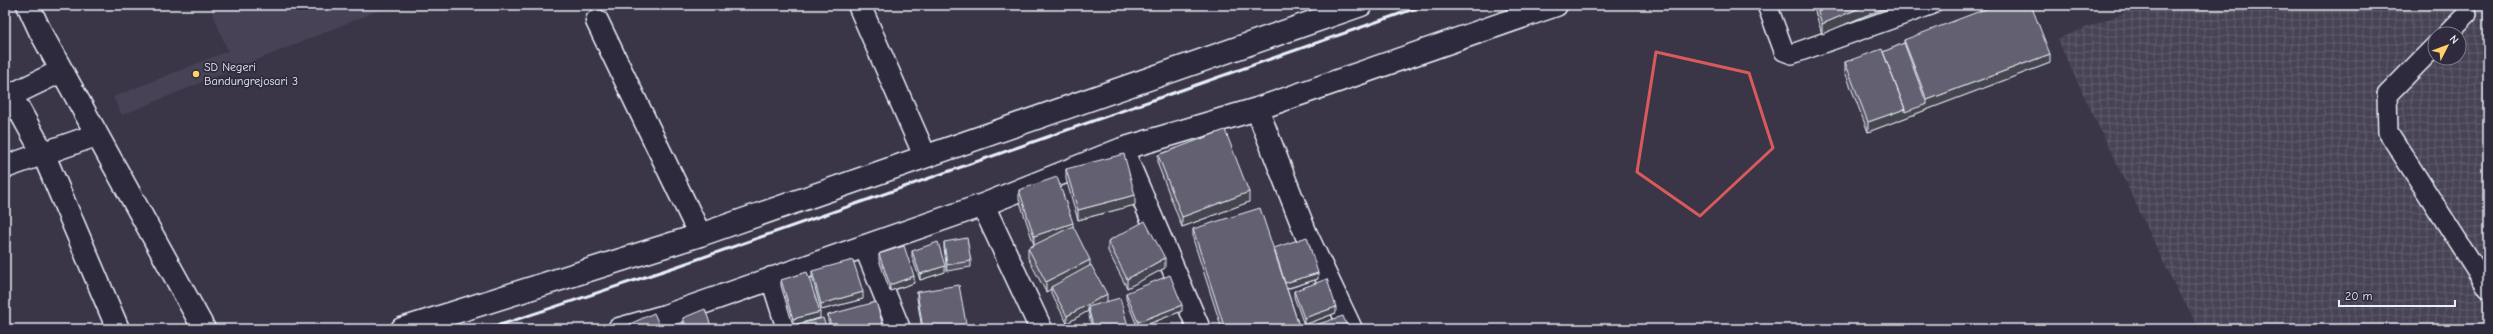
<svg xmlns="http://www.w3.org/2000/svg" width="2493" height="334" viewBox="0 0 2493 334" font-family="'Comic Neue',sans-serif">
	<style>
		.built { fill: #464354 }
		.industrial { fill: url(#industrial-grid); fill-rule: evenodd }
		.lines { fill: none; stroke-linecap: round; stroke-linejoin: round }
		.lane-casing { stroke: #e8f1f8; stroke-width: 22 }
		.street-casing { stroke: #e8f1f8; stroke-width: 25 }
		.lane { stroke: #2f2a3d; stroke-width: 19 }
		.street { stroke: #2f2a3d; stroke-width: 22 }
		.rail { stroke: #e8f1f8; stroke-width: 3 }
		.wall { fill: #555361; stroke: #e8f1f8 }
		.shaded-wall { fill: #45444f; stroke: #e8f1f8 }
		.building { fill: #636171; stroke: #e8f1f8 }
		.marked { fill: none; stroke: #da5a5c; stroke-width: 3; stroke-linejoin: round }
		.poi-dot { fill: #ffd166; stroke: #2f2a3d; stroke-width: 1.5 }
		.labels { text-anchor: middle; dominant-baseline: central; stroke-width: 3.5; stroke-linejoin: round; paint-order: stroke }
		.poi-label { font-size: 12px; fill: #e8f1f8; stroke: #2f2a3d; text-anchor: start }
	</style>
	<defs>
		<pattern id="industrial-grid" width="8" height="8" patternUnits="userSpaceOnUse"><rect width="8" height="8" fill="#464354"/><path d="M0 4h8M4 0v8" fill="none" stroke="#615f6d"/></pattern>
	</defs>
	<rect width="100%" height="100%" fill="#3a3648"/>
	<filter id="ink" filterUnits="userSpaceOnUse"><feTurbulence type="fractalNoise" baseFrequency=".025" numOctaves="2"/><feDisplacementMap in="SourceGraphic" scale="8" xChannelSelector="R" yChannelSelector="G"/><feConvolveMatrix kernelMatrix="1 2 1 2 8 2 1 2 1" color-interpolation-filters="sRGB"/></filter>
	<g filter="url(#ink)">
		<!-- built -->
		<path class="built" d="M209 5H392L122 115 113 97 228 51Z"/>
		<!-- industrial -->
		<path class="industrial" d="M2144 5H2488V329H2200L2176 288 2057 39ZM2435 34H2459V58H2435Z"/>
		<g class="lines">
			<!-- lane casing -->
			<g class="lane-casing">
				<path id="lane" d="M1767 5 1784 51 1792 54 1931 5
					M2447 34 2467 14
					M2435 46 2387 95 2388 132 2488 288"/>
			</g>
			<!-- street casing -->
			<g class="street-casing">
				<path id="street" d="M28 5 40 31 204 329
					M859 5 925 156
					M597 21 700 235
					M11 95 43 153 118 329
					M5 98 61 71
					M1257 109 1306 234 1351 329
					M1122 149 1199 329
					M5 167 96 135
					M983 205 1041 329
					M865 246 899 329
					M772 278 788 329
					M402 329 700 235 1361 5
					M619 329 665 316 983 205 1122 149 1257 109 1556 5"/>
			</g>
			<!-- lane -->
			<use href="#lane" class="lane"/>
			<!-- street -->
			<use href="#street" class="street"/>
			<!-- rail -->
			<path class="rail" d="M488 329 678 266 1425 5"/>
		</g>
		<!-- wall -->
		<path class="wall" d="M1813 5H1894L1867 15 1822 34Z
			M1904 40 2050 63 1868 132 1845 72V62L1883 52 1904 43Z
			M1158 155 1249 202 1182 227 1158 165Z
			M1066 169 1135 205 1078 220 1066 179Z
			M1019 190 1073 227 1090 265 1107 301 1104 303 1129 329H1092L1088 311 1067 323 1051 293V289L1046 292 1028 258V248L1034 245 1019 199Z
			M1193 229 1274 249 1318 279 1287 289 1300 329H1222L1193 239Z
			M1108 241 1165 268 1127 288 1108 251Z
			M944 242 971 261V267L947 271 944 248Z
			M912 251 945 272 920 280 912 257Z
			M879 254 914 283 890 291 879 260Z
			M812 271 863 299 821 310 812 277Z
			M781 280 820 318 793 325 781 286Z
			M1294 291 1336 313 1304 325 1294 297Z
			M917 292 967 329H922L917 298Z
			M1126 293 1182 311 1138 328 1126 299Z
			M828 315 884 329H830L828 321Z
			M683 318 712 329H685L683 324Z"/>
		<!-- shaded-wall -->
		<path class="shaded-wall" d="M1867 5H1894L1867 15 1822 34V24Z
			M2050 54V63L1868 132V122L1905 109 1927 104V100Z
			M1249 192V202L1182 227V217Z
			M1135 195V205L1078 220V210Z
			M1073 223V233L1034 246V236Z
			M1165 258V268L1127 288V279Z
			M1090 260V270L1051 287V289L1046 292V282Z
			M945 266V272L920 280V274Z
			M1318 273V279L1285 289V283Z
			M914 276V283L890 291V285Z
			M863 292V299L821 310V304Z
			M1107 294V301L1089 311 1088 307V311L1067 323V316Z
			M1182 305V311L1138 328V322Z
			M1336 307V313L1304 325V318Z
			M820 312V318L793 325V319Z"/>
		<!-- building -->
		<path class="building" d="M1816 5H1867L1822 24Z
			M1996 5H2031L2050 54 1927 100 1904 40Z
			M1904 43 1927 104 1905 112V109L1883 52Z
			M1882 49 1905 109 1868 122 1845 62Z
			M1225 130 1249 192 1182 217 1158 155Z
			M1124 154 1135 195 1078 210 1066 169Z
			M1057 177 1073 223 1034 236 1019 190Z
			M1260 208 1300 329H1225L1193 229Z
			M1145 221 1165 258 1127 279 1108 241Z
			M1073 226 1090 260 1046 282 1028 248Z
			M1307 237 1318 273 1285 283 1274 248Z
			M967 238 971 261 947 265 944 242Z
			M938 242 945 266 920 274 912 251Z
			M904 246 914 276 890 285 879 254Z
			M853 260 863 292 821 304 812 271Z
			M1091 265 1107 294 1067 316 1051 287Z
			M807 272 820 312 793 319 781 280Z
			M1170 275 1182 305 1138 322 1126 293Z
			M1327 279 1336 307 1304 318 1294 291Z
			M959 285 967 329H923L917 292Z
			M1120 298 1129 329H1094L1088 307Z
			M876 302 884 329H832L828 315Z
			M705 309 712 329H687L683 318Z
			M654 313 661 329H619Z
			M1343 316 1348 329H1310L1309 327Z
			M823 318 827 329H802L800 324Z"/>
	</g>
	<!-- marked area -->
	<path class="marked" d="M1656 52 1749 73 1773 148 1700 216 1637 172Z"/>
	<!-- markers -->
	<circle class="poi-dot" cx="196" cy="74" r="4"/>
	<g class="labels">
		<!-- poi labels -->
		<g class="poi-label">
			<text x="204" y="67">SD Negeri<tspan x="204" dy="14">Bandungrejosari 3</tspan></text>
		</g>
	</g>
	<!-- margin -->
	<rect width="2493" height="334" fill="none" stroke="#2f2a3d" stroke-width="20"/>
	<rect x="10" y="10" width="2473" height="314" fill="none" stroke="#e8f1f8" stroke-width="1.5" filter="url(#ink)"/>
	<!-- north arrow -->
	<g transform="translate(2447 46) rotate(48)"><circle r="19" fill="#2f2a3d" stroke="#797a88"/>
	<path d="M0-3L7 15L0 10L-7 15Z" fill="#ffd166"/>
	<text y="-6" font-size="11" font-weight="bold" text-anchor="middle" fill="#e8f1f8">N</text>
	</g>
	<!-- scale -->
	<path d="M2339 300v6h116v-6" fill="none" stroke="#e8f1f8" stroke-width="2"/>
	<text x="2345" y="300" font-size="12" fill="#e8f1f8" stroke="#2f2a3d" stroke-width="3" paint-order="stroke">20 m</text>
</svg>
